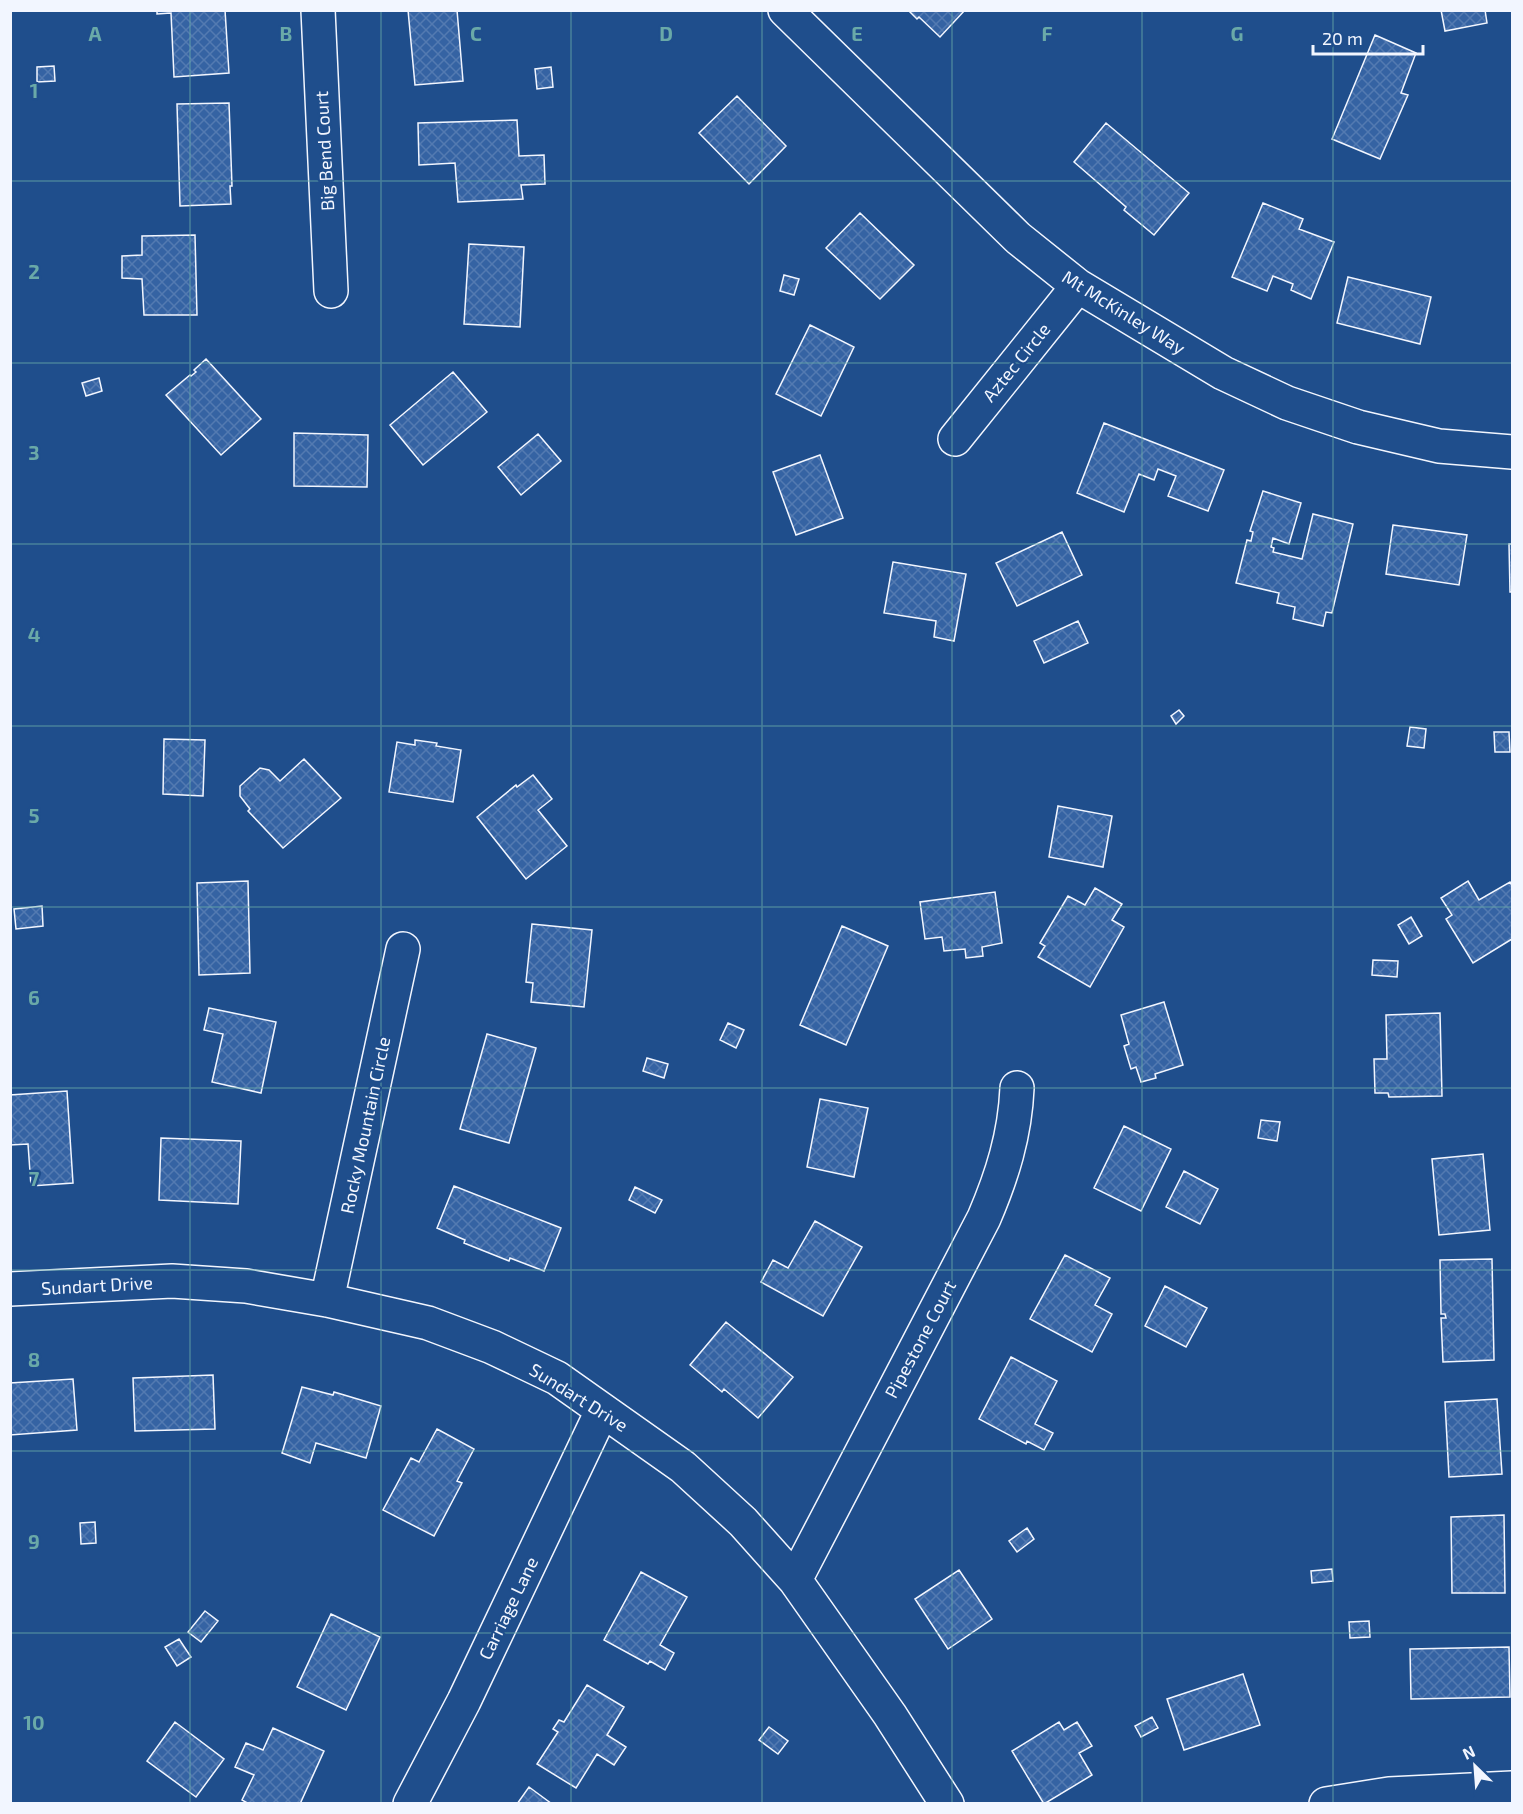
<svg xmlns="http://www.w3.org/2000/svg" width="1523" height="1814" viewBox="0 0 1523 1814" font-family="'Exo 2',sans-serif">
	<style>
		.building { fill: url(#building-cross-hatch); stroke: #f2f6ff; stroke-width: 1.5 }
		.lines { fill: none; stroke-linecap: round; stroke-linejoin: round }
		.minor-casing { stroke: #f2f6ff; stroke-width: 36 }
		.minor { stroke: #1f4e8c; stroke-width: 33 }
		.grid { fill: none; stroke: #6aa9a8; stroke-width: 1.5; stroke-opacity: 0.55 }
		.labels { text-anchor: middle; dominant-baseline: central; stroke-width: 4.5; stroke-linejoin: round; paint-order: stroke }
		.street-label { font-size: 18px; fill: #f2f6ff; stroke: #1f4e8c }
		.grid-label { font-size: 20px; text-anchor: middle; font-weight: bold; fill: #6aa9a8; stroke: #1f4e8c; stroke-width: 4.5; stroke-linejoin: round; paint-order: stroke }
	</style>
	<defs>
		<pattern id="building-cross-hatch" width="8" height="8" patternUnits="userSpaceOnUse" patternTransform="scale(1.5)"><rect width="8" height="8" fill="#3563a3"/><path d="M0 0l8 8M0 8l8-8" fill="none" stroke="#537ab1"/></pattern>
	</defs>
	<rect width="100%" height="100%" fill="#1f4e8c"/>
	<!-- building -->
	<path class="building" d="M157 10H225L229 73 174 77 171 13 157 14Z
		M408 10H457L463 81 415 85Z
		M908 10H965L940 37 919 17 917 19Z
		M1441 10H1485L1487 23 1445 31Z
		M1375 35 1416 53 1401 93 1408 95 1380 159 1332 139Z
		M54 66 55 81 37 82V67Z
		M551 67 553 87 537 89 535 69Z
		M737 96 786 146 749 184 699 133Z
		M229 103 232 186H230L231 204 180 206 177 104Z
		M517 120 519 156 544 155 545 184 521 185 523 199 458 202 455 163 419 165 418 123Z
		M1106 123 1189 193 1154 235 1124 210 1126 207 1074 162Z
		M1263 203 1303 219 1299 229 1334 242 1311 299 1291 290 1293 284 1273 276 1267 291 1232 277Z
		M860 213 914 265 880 299 826 248Z
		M195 235 197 315H144L142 279 122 278V256L142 255V236Z
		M469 244 524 247 520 327 464 324Z
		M784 275 799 279 794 295 780 291Z
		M1348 277 1431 297 1420 344 1337 323Z
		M810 325 854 347 821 416 776 394Z
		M206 359 261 419 221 455 166 395 190 375 191 376 196 372 194 370Z
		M453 372 487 412 423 465 390 425Z
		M99 378 102 391 86 396 82 383Z
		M1104 423 1224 470 1208 511 1168 496 1176 476 1158 469 1154 480 1139 474 1124 512 1077 493Z
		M294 433 368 435 367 487 294 486Z
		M538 434 561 461 521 495 498 467Z
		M820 455 843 518 796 535 773 472Z
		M1263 491 1301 503 1289 544 1273 538 1271 547 1274 548 1273 552 1302 559 1313 514 1353 524 1332 613 1326 612 1323 626 1293 619 1295 607 1277 603 1279 593 1236 583 1247 540 1251 541 1253 532 1250 531Z
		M1393 525 1467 535 1459 585 1386 574Z
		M1062 532 1082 575 1017 606 996 563Z
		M1509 544H1512V592H1510Z
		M893 562 966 574 954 641 934 637 936 621 884 613Z
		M1078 621 1088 643 1044 663 1034 641Z
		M1179 710 1184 716 1176 724 1171 716Z
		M1410 727 1426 729 1424 748 1407 746Z
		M1494 732H1509L1510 752H1495Z
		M164 739 205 740 203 796 163 794Z
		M415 740 437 743 436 746 461 750 453 802 389 792 397 742 415 745Z
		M304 759 341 798 283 848 248 811 250 809 240 796V786L260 768 269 770 280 781Z
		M533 775 552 799 538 810 567 846 526 879 477 817 516 785 517 787Z
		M1058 806 1112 816 1103 867 1049 857Z
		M248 881 250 973 199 975 197 883Z
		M1468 881 1479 900 1510 882 1512 886V939L1473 963 1446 919 1452 915 1441 898Z
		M1095 888 1122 904 1112 920 1124 927 1090 987 1038 957 1045 946 1040 943 1068 896 1085 905Z
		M995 892 1002 943 982 947 983 956 966 958 965 949 944 951 942 937 925 939 920 902Z
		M42 906 43 926 16 929 14 909Z
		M1411 917 1422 936 1409 944 1398 925Z
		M532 924 592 930 584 1007 531 1002 533 983 526 982Z
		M842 926 888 946 846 1045 800 1025Z
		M1373 960 1398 961 1397 977 1372 975Z
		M1164 1002 1183 1065 1155 1074 1156 1078 1141 1082 1136 1067 1131 1069 1124 1046 1129 1044 1121 1015Z
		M209 1008 276 1022 261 1093 212 1082 223 1034 204 1030Z
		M1440 1013 1442 1096 1389 1097 1388 1093H1375L1374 1059H1387L1386 1015Z
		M728 1023 744 1030 736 1048 720 1040Z
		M487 1034 536 1048 509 1143 460 1129Z
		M647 1058 668 1064 664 1078 643 1071Z
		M67 1091 73 1183 31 1186 28 1144 10 1145V1095Z
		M820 1099 868 1108 854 1177 807 1167Z
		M1261 1120 1280 1122 1277 1141 1258 1138Z
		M1124 1126 1171 1149 1141 1211 1094 1188Z
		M161 1138 241 1141 238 1204 159 1200Z
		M1483 1154 1490 1230 1439 1235 1432 1159Z
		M1184 1171 1218 1189 1200 1224 1166 1207Z
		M454 1186 561 1228 544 1271 510 1258 509 1261 464 1243 465 1240 437 1228Z
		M635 1187 662 1200 655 1213 629 1200Z
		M815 1221 862 1247 823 1316 761 1282 773 1260 788 1268Z
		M1065 1255 1110 1278 1095 1305 1112 1314 1092 1352 1030 1319Z
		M1492 1259 1494 1360 1443 1362 1441 1318H1446L1445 1314H1441L1440 1260Z
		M1165 1286 1207 1308 1186 1347 1145 1326Z
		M726 1322 793 1377 758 1418 724 1389 722 1392 690 1365Z
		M1011 1357 1057 1381 1035 1424 1053 1433 1044 1450 1027 1441 1026 1444 979 1419Z
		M213 1375 215 1429 135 1431 133 1378Z
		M73 1379 77 1430 10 1435V1383Z
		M302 1387 333 1395 334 1392 381 1406 366 1458 316 1443 310 1463 282 1453Z
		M1497 1399 1502 1474 1449 1477 1445 1402Z
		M437 1429 474 1449 457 1481 462 1483 434 1536 383 1510 411 1458 419 1462Z
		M1504 1515 1505 1593H1452L1451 1517Z
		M95 1522 96 1543 81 1544 80 1523Z
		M1027 1528 1034 1539 1017 1552 1009 1541Z
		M1332 1569 1333 1581 1312 1583 1311 1571Z
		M959 1570 992 1619 948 1649 915 1599Z
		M641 1572 687 1597 660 1645 674 1653 665 1670 650 1661 648 1664 604 1640Z
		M205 1611 218 1621 201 1642 188 1632Z
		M331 1614 380 1637 346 1710 297 1687Z
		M1369 1621 1370 1637 1350 1638 1349 1622Z
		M179 1639 191 1657 177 1666 165 1647Z
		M1509 1647 1510 1697 1411 1699 1410 1649Z
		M1243 1674 1260 1725 1184 1750 1167 1699Z
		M587 1685 624 1707 607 1735 626 1747 614 1765 597 1754 576 1788 537 1764 558 1732 553 1729 559 1720 564 1722Z
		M1152 1717 1158 1728 1141 1737 1135 1726Z
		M175 1722 224 1759 196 1797 147 1761Z
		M1059 1722 1064 1730 1077 1722 1092 1746 1079 1753 1092 1775 1044 1804 1012 1751Z
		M769 1727 788 1741 778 1754 759 1740Z
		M273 1728 324 1751 300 1804H249L242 1800 254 1775 235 1767 246 1743 263 1750Z
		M529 1787 552 1804H517Z"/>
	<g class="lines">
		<!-- minor casing -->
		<g class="minor-casing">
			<path id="minor" d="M318 10 331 291
				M785 10 1018 238 1078 286 1223 373 1287 403 1358 427 1439 446 1512 452
				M955 439 1078 286
				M10 1289 172 1281 246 1286 327 1300 428 1323 492 1347 557 1378 683 1467 743 1522 795 1580 890 1715 947 1804
				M327 1300 403 949
				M795 1580 984 1218C1002 1176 1015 1135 1017 1088
				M410 1804 464 1701 602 1411
				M1326 1804 1389 1794 1512 1788"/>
		</g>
		<!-- minor -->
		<use href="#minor" class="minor"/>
	</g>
	<!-- grid -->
	<path class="grid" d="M190 10V1804M381 10V1804M571 10V1804M762 10V1804M952 10V1804M1142 10V1804M1333 10V1804M10 181H1512M10 363H1512M10 544H1512M10 726H1512M10 907H1512M10 1088H1512M10 1270H1512M10 1451H1512M10 1633H1512"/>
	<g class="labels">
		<!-- street labels -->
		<g class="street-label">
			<text transform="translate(324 151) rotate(-93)">Big Bend Court</text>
			<text transform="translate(1124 312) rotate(32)">Mt McKinley Way</text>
			<text transform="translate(1016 362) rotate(-51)">Aztec Circle</text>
			<text transform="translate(365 1125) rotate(-78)">Rocky Mountain Circle</text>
			<text transform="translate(97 1285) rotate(-3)">Sundart Drive</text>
			<text transform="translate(920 1339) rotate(-62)">Pipestone Court</text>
			<text transform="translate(579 1397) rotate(32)">Sundart Drive</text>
			<text transform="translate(508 1608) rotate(-64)">Carriage Lane</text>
		</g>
	</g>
	<g class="grid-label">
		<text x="95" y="41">A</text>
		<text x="286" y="41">B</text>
		<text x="476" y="41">C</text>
		<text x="666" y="41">D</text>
		<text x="857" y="41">E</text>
		<text x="1047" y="41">F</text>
		<text x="1237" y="41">G</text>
		<text x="34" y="98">1</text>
		<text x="34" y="279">2</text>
		<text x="34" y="460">3</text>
		<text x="34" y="642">4</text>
		<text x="34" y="823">5</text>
		<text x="34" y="1005">6</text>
		<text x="34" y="1186">7</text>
		<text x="34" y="1367">8</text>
		<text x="34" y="1549">9</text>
		<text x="34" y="1730">10</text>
	</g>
	<!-- border -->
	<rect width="1523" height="1814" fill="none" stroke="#f2f6ff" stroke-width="24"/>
	<!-- north arrow -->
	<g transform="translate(1475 1766) rotate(335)" stroke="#1f4e8c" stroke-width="4.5" paint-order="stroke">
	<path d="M0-4.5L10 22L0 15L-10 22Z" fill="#f2f6ff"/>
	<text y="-9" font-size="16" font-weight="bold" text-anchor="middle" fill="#f2f6ff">N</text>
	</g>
	<!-- scale -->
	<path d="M1313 45v9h110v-9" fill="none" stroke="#f2f6ff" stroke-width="3"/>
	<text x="1322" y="45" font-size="18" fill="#f2f6ff" stroke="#1f4e8c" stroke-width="4.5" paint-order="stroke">20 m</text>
</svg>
